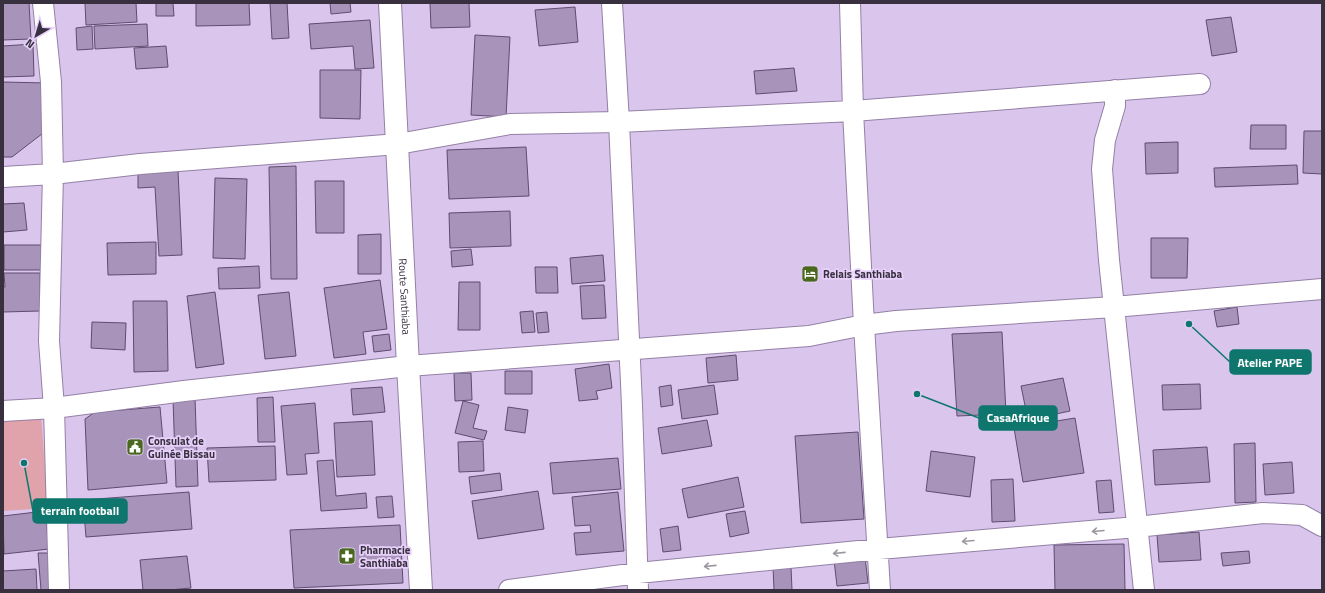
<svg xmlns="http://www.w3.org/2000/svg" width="1325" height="593" viewBox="0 0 1325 593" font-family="'Titillium Web',sans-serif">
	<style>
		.green { fill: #e0a2ab }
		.building { fill: #a894ba; stroke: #5f4c6e }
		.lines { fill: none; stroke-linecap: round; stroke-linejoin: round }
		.minor-casing { stroke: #9480a5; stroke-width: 22 }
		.tertiary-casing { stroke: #9480a5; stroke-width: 24 }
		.minor { stroke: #fff; stroke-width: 20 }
		.tertiary { stroke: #fff; stroke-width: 22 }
		.oneway { stroke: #9c979f }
		.labels { text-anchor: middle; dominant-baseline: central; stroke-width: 3.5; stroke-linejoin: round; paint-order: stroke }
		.poi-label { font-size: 11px; font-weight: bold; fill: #382f3f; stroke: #e7d1fa; text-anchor: start }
		.street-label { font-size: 11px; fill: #382f3f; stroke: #e7d1fa }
		.leader { fill: none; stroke: #0f766e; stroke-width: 1.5 }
		.callout-dot { fill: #0f766e; stroke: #e7d1fa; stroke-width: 1.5 }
		.callout { fill: #0f766e; stroke: #0f766e; stroke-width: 1.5 }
		.callout-label { font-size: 12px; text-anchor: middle; font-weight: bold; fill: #fff }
	</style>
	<rect width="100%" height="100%" fill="#dac5ed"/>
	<!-- green -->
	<path class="green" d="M41 415 48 508 3 511V417Z"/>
	<!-- building -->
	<path class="building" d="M3 3H29L31 39 3 40Z
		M85 3H136L137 22 86 25Z
		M156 3H173L174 16H156Z
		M196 3H249L250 25 196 26Z
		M270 3H287L289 38 272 39Z
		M330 3H350L351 12 331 14Z
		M430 3H469L470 27 431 28Z
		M575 7 578 42 539 46 535 10Z
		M1231 17 1237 52 1212 56 1206 20Z
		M370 20 374 68 355 69 353 46 311 49 309 24Z
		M147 24 148 46 95 49 94 26Z
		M92 26 93 49 77 50 76 28Z
		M475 35 510 37 506 117 471 115Z
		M33 44 34 76 3 77V46Z
		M166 46 168 67 136 69 134 48Z
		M794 68 797 91 756 94 754 71Z
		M320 70H361L360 119 320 118Z
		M3 82 47 83V130L12 157H3Z
		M1251 125H1286V149H1250Z
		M1304 131H1322V174L1303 173Z
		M1178 142V173L1146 174 1145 143Z
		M526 147 529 196 449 199 447 150Z
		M1297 165 1298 184 1215 187 1214 168Z
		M296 166 297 279H271L269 167Z
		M178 171 182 255 159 256 155 187 138 188V173Z
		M215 178 247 179 245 259 213 258Z
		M315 181H344V233H316Z
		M24 203 27 230 3 232V204Z
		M510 211 511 246 450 248 449 213Z
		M381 234V274H358V235Z
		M1151 238H1188L1187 278H1151Z
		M156 242V274L108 275 107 243Z
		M4 245H42V270H4Z
		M471 249 473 265 452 267 451 251Z
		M603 255 605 281 572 284 570 258Z
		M259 266 260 288 219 289 218 268Z
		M535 267H557L558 293H536Z
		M4 273H40V311L3 312V287H5Z
		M380 280 387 329 363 332 366 354 334 358 324 288Z
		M459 282H480V330H458Z
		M604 285 606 318 582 319 580 286Z
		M215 292 224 364 196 368 187 296Z
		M289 292 296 356 265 359 258 295Z
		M133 301H167L168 371 134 372Z
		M1237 307 1239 324 1217 327 1214 311Z
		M533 311 535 332 522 333 520 312Z
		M547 312 549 332 538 333 536 313Z
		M92 322 126 323 125 350 91 348Z
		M1002 332 1006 414 957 416 952 334Z
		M389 334 391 350 374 352 372 336Z
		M736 355 738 380 708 383 706 358Z
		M609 364 612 388 596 391 598 399 579 401 575 369Z
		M505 371H532V394H505Z
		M454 373H471L472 400 455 401Z
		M1063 378 1070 411 1028 420 1021 386Z
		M1200 384 1201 409 1163 410 1162 385Z
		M671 385 673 405 661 407 659 387Z
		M714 385 718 414 682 419 678 390Z
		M382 387 385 412 353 415 351 389Z
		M273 397 275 442H258L257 398Z
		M195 398 198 486 176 487 173 399Z
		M463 401 479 405 473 428 487 431 484 440 455 433Z
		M315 403 319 453 305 454 307 474 287 475 281 406Z
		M160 407 167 483 88 490 85 419 95 412Z
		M508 407 528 410 525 433 505 430Z
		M1075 418 1084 473 1023 482 1014 428Z
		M707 420 712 446 662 454 658 428Z
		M372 421 375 475 337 477 334 423Z
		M858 432 864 519 801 523 795 436Z
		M483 441 484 471 459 472 458 442Z
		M1255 443 1256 502 1235 503 1234 444Z
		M275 446 276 480 209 482 207 448Z
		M1207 447 1210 482 1155 485 1153 450Z
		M931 451 975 457 970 497 926 491Z
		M618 458 621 489 553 494 550 463Z
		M333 460 336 496 366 493 367 508 321 511 317 461Z
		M1292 462 1294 493 1265 495 1263 464Z
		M500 473 502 490 471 494 469 477Z
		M738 477 744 507 688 518 682 489Z
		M1013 479 1015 521 992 522 991 480Z
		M1111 480 1114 512 1099 513 1096 481Z
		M538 491 544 529 478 539 472 501Z
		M189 492 192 529 86 537 83 500Z
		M618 492 624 551 576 555 574 533 591 532 590 525 575 526 572 497Z
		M392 496 394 517 378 518 376 497Z
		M45 511 49 549 4 554 3 516Z
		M745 511 749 533 730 537 726 514Z
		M400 525 403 583 294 588 290 530Z
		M678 526 681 550 663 552 660 529Z
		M1199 532 1201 560 1159 562 1157 535Z
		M1124 544 1125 590H1055L1054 545Z
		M1249 551 1250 563 1223 566 1221 553Z
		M38 553H50L52 589 41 590Z
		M187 556 191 588 169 590H143L140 560Z
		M865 557 868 583 837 586 834 560Z
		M773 567H791L792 590H774Z
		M36 569 37 590H3V571Z"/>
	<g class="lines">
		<!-- minor casing -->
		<g class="minor-casing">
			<path id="minor" d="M43 3 51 82 53 174 49 341 54 408 59 590
				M612 3 619 122 632 405 638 590
				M850 3 853 111 864 325 880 590
				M1115 90V106L1105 140 1102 169 1109 260 1144 590
				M3 177 53 174 140 164 398 144 510 124 619 122 853 111 1200 84
				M3 411 54 408 184 391 408 366 809 336 864 325 896 321 1114 307 1322 289
				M509 590 638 573 879 549 1137 527 1263 513 1302 515 1322 526"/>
		</g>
		<!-- tertiary casing -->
		<g class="tertiary-casing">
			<g id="tertiary">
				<path id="s1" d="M390 3 408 366 421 590"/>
			</g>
		</g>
		<!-- minor -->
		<use href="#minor" class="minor"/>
		<!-- tertiary -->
		<use href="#tertiary" class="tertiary"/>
	</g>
	<!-- one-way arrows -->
	<defs><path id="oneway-shaft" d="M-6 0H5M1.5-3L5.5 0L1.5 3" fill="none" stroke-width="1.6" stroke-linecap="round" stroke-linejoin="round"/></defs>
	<g class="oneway">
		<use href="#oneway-shaft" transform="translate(1098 531) rotate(175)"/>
		<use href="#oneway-shaft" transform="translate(968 541) rotate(175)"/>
		<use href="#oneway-shaft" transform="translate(839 553) rotate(174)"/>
		<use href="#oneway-shaft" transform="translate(710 566) rotate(174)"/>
	</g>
	<!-- icons -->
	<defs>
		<g id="hotel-square" transform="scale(0.9)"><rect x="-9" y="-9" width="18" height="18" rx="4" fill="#4a691e" stroke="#e7d1fa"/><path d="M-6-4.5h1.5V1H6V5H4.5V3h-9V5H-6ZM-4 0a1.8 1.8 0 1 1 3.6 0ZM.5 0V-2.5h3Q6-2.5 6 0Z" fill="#fff"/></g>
		<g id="civic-square" transform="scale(0.9)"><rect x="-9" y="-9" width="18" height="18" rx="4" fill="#4a691e" stroke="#e7d1fa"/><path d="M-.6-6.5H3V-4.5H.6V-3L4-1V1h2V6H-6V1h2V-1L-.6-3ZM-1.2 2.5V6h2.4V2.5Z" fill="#fff"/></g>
		<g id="pharmacy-square" transform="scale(0.9)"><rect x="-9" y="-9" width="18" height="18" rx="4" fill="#4a691e" stroke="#e7d1fa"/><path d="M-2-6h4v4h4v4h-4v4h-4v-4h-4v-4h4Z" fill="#fff"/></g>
	</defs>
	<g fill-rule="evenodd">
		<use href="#hotel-square" x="810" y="274"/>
		<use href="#civic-square" x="135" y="447"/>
		<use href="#pharmacy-square" x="347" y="556"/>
	</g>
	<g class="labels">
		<!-- poi labels -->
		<g class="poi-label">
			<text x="823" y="274">Relais Santhiaba</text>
			<text x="148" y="441">Consulat de<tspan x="148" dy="13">Guinée Bissau</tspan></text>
			<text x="360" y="550">Pharmacie<tspan x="360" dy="13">Santhiaba</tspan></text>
		</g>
		<!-- street labels -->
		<g class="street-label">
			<text stroke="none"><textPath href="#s1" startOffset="294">Route Santhiaba</textPath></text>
		</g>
	</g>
	<!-- callouts -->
	<path class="leader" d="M1189 324L1230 362M917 394L979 418M24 463L33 511"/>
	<g class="callout-dot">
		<circle cx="1189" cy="324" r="4"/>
		<circle cx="917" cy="394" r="4"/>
		<circle cx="24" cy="463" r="4"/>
	</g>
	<g class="callout">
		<rect x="1230" y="350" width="81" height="24" rx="4"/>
		<rect x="979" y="406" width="78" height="24" rx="4"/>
		<rect x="33" y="499" width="94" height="24" rx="4"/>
	</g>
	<g class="callout-label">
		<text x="1270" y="367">Atelier PAPE</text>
		<text x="1018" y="422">CasaAfrique</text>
		<text x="80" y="515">terrain football</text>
	</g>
	<!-- border -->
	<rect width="1325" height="593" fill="none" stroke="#382f3f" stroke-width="8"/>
	<!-- north arrow -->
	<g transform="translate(36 36) rotate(218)" stroke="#e7d1fa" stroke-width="3" paint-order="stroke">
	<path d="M0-3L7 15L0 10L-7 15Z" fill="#382f3f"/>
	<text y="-6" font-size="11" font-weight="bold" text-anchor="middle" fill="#382f3f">N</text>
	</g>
</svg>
